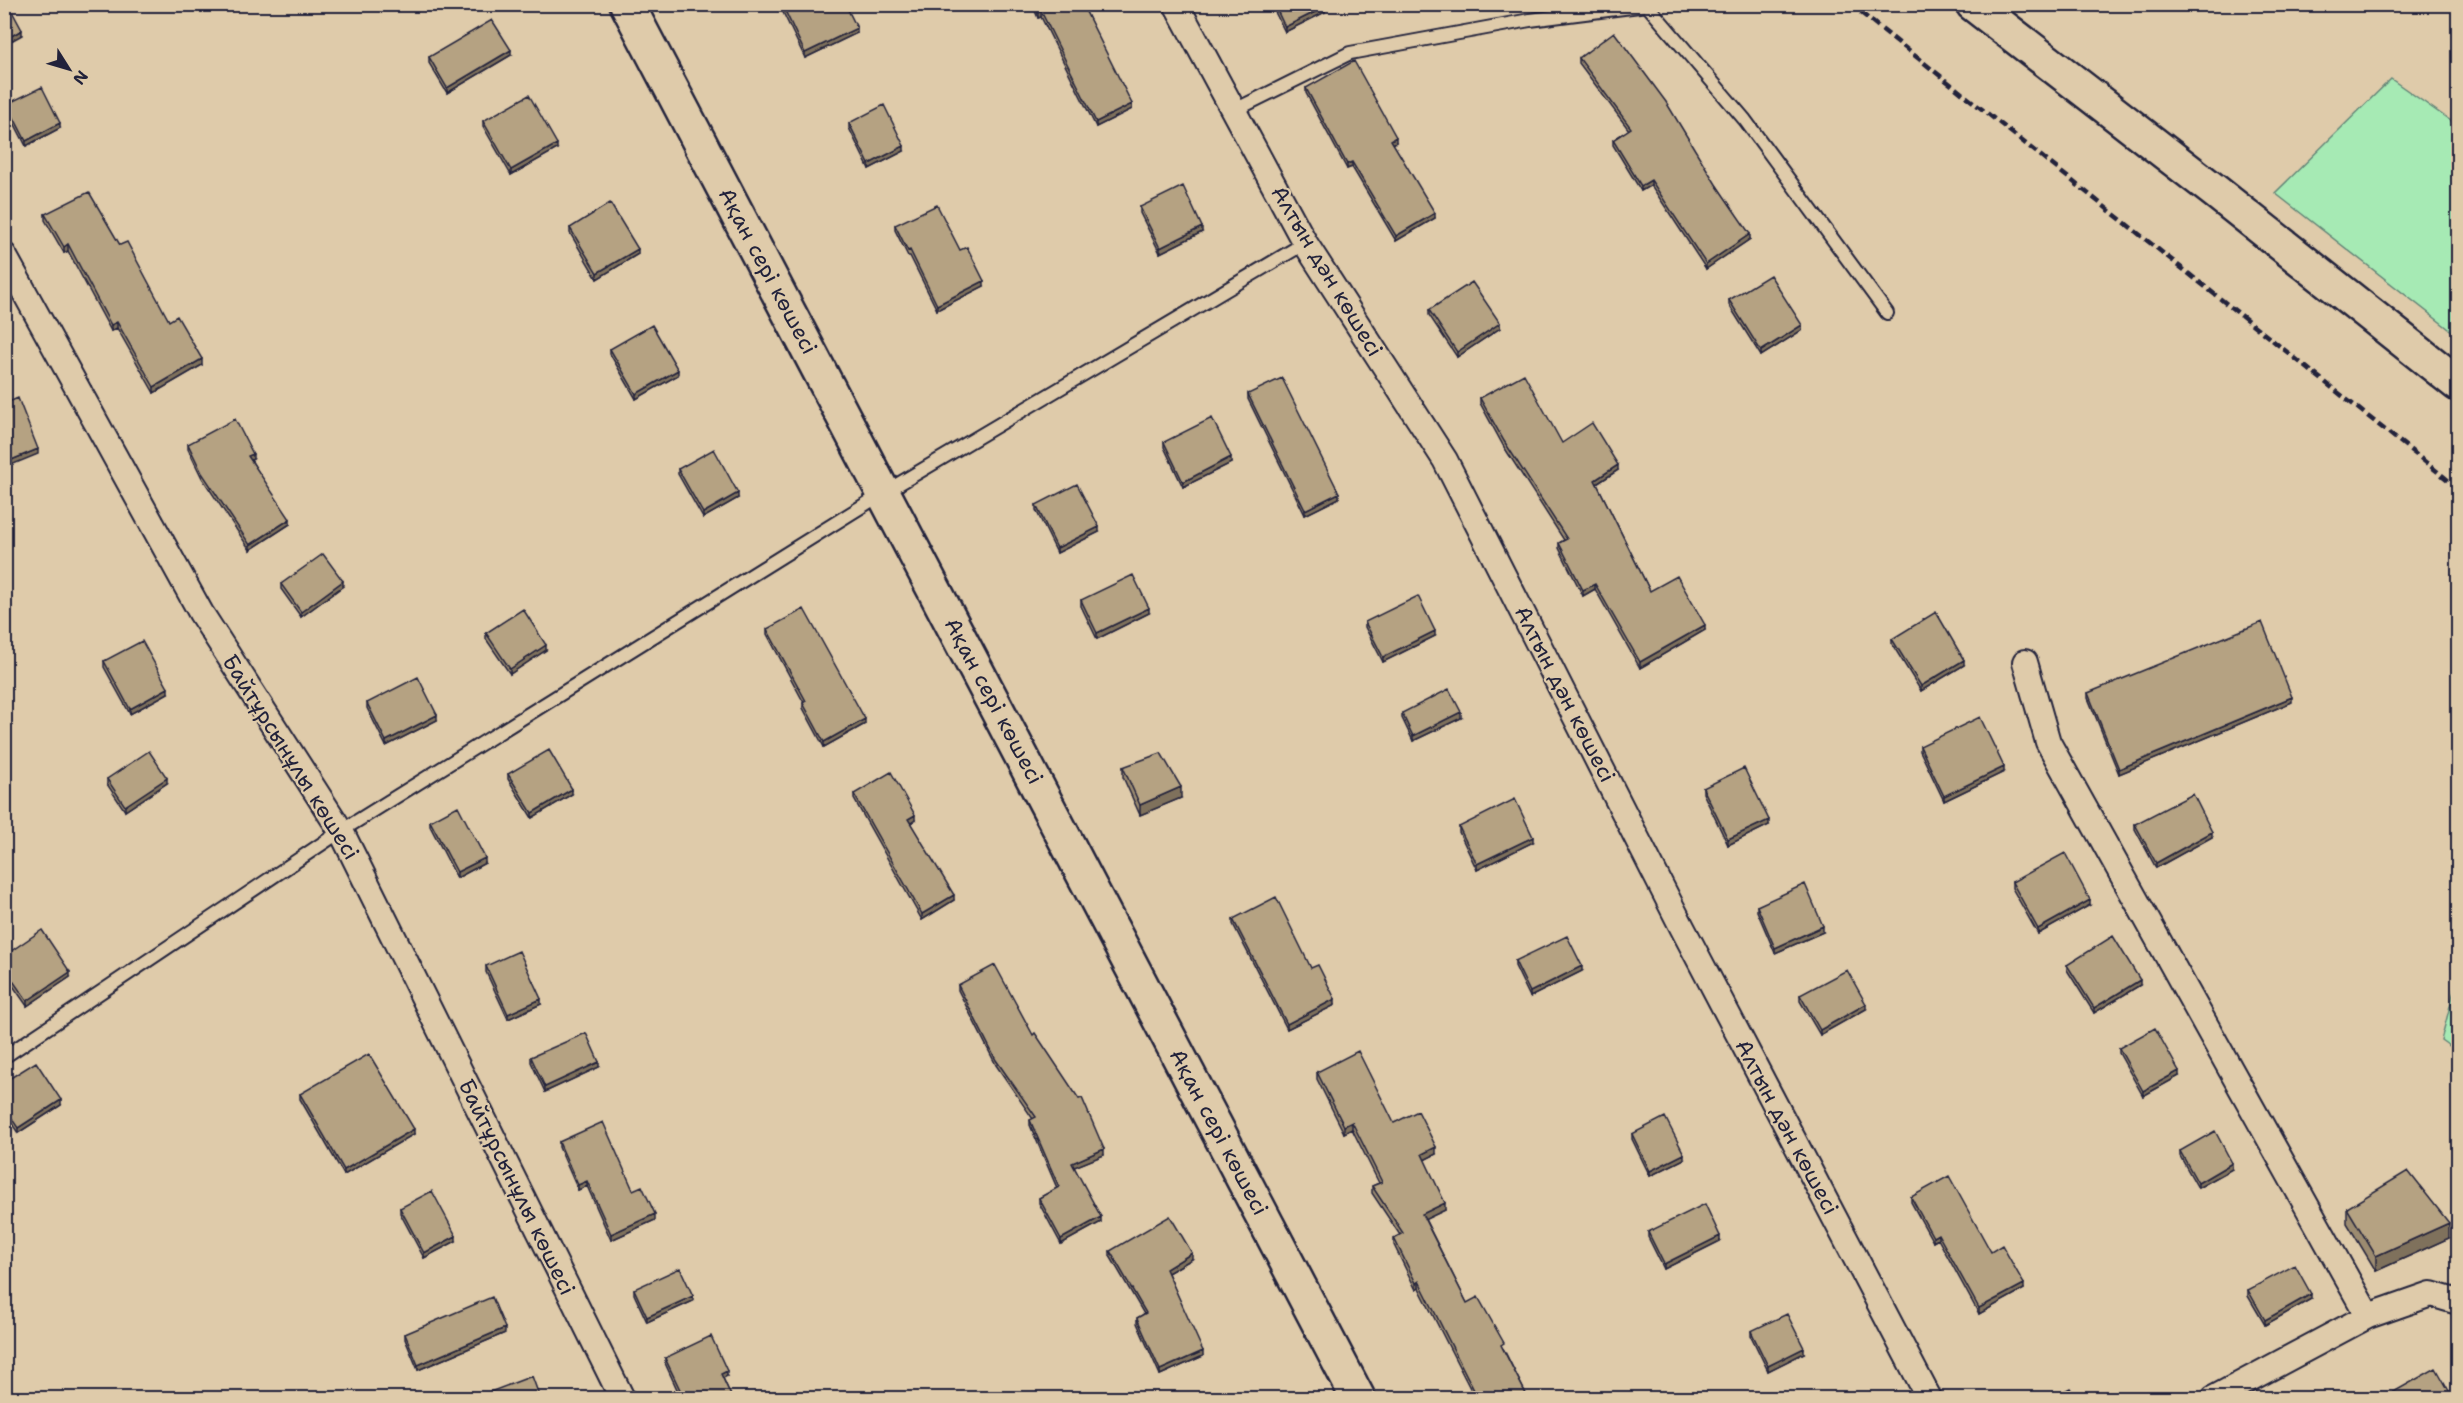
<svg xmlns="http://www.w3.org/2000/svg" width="2463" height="1403" viewBox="0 0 2463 1403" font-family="'Shantell Sans',sans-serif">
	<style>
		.grass { fill: #a6eab4; stroke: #648678; stroke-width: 1.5 }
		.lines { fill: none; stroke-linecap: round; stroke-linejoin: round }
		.lane-casing { stroke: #22223b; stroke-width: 16 }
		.street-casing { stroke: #22223b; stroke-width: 28 }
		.secondary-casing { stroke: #22223b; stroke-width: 38 }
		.lane { stroke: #dfcbaa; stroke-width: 12 }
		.street { stroke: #dfcbaa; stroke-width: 24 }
		.secondary { stroke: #dfcbaa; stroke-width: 33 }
		.rail { stroke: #22223b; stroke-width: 4.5; stroke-dasharray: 9 4.5; stroke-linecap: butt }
		.wall { fill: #9c8b70; stroke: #22223b; stroke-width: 1.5 }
		.shaded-wall { fill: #7f715b; stroke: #22223b; stroke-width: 1.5 }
		.building { fill: #b5a282; stroke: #22223b; stroke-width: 1.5 }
		.labels { text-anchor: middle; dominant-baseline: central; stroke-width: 4.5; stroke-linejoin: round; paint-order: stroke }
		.street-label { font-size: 22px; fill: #22223b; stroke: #dfcbaa }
	</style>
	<rect width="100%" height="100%" fill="#dfcbaa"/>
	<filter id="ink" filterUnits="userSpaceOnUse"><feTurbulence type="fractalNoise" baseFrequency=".0167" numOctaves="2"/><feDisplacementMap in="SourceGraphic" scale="12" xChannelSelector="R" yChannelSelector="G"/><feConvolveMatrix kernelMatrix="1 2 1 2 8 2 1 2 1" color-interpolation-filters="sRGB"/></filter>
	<g filter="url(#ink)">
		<!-- grass -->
		<path class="grass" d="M2391 79 2458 126V336L2275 193Z
			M2458 976V1052L2441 1040Z"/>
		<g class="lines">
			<!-- lane casing -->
			<g class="lane-casing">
				<path id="lane" d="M1233 111 1350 53 1530 20 1647 5 1745 120 1887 313
					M4 1057 341 831 885 492 1305 243"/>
			</g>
			<!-- street casing -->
			<g class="street-casing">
				<path id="street" d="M1176 4 1305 243 1445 460 1682 927 1929 1398
					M4 255 201 613 341 831 622 1398
					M2025 662 2048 742 2368 1316
					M2214 1398 2368 1316 2431 1294 2458 1302"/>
			</g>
			<!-- secondary casing -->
			<g class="secondary-casing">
				<path id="secondary" d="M627 4 1358 1398
					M1973 4 2216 192 2458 384"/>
			</g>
			<!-- lane -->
			<use href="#lane" class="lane"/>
			<!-- street -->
			<use href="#street" class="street"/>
			<!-- secondary -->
			<use href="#secondary" class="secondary"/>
			<!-- rail -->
			<path class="rail" d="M1850 4 2458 488"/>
		</g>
		<!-- wall -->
		<path class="wall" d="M779 4H845L857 33 805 58Z
			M1032 4H1082L1132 109 1096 127 1041 17 1038 18Z
			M1271 4H1324L1325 12 1285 32Z
			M511 55 447 93 429 63V57Z
			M1579 58 1717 186 1750 239 1706 269 1651 185 1641 191 1613 145V140L1629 130 1579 63Z
			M1306 88 1396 142 1393 144 1435 218 1396 241 1352 167 1347 169 1306 93Z
			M7 104 60 128 26 146 7 109Z
			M483 121 557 149 511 175 483 126Z
			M849 123 904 151 869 169 849 128Z
			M1140 207 1202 232 1160 253 1140 213Z
			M45 214 120 245 169 321 202 365 154 393 117 328 111 331 68 251 64 253 45 220Z
			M895 225 984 286 937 310 910 256H908L895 230Z
			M570 228 638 254 597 279 570 233Z
			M1729 300 1802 330 1761 356 1729 305Z
			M1429 310 1500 328 1457 357 1429 315Z
			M610 349 678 375 636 399 610 354Z
			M1248 394 1339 498 1305 515 1248 399Z
			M1480 398 1562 443 1618 470 1597 484 1650 591 1705 630 1640 668 1595 589 1583 596 1559 548V543L1564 540 1504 447 1480 403Z
			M1164 442 1231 463 1183 487 1164 447Z
			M188 444 253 459 251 460 290 524 250 550 202 478 188 449Z
			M678 469 738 498 703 518 678 474Z
			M1036 505 1099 532 1057 553 1036 510Z
			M281 584 343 586 301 617 281 589Z
			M1081 600 1149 613 1097 639 1081 606Z
			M1365 622 1435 636 1383 662 1365 627Z
			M767 629 865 724 824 747 803 708V703H804L767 634Z
			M486 633 546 650 510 674 486 639Z
			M1892 639 1964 665 1921 691 1892 644Z
			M104 661 168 693 130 714 104 667Z
			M2088 693 2292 702 2119 774 2088 698Z
			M367 703 437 720 386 746 367 708Z
			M1402 713 1461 718 1413 741 1402 718Z
			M1920 746 2004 772 1944 801 1920 751Z
			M1123 767 1181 798 1140 815 1123 777Z
			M508 774 572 794 532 818 508 779Z
			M107 779 167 783 125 811 107 784Z
			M1703 788 1769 825 1728 845 1703 793Z
			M854 794 915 820 910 823 954 900 922 920 854 799Z
			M430 821 485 863 457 878 430 826Z
			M2135 824 2212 837 2156 868 2135 829Z
			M1459 827 1533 842 1477 870 1459 832Z
			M2012 882 2090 905 2038 934 2012 888Z
			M1757 906 1823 932 1775 953 1757 911Z
			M1233 919 1311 968 1335 1005 1287 1029 1233 924Z
			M4 956 70 977 27 1006 4 973Z
			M1515 961 1582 971 1530 997 1515 966Z
			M2067 965 2140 985 2094 1013 2067 970Z
			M486 966 541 1004 508 1019 486 972Z
			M958 985 1033 1035 1104 1155 1074 1167 1101 1222 1061 1244 1039 1203V1198L1057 1188 1030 1125V1120L1033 1119 996 1065 958 990Z
			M1800 995 1866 1009 1820 1035 1800 1001Z
			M2119 1048 2179 1076 2143 1096 2119 1053Z
			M531 1057 599 1067 545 1092 531 1062Z
			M1317 1072 1394 1123 1436 1154 1424 1160 1445 1210 1425 1219 1467 1303 1504 1350 1528 1398H1475L1419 1288 1416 1290 1394 1245V1238L1400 1235 1372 1193V1186L1379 1183 1352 1129 1344 1133 1317 1079Z
			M4 1082 61 1105 18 1133 4 1112Z
			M300 1094 414 1134 344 1175 300 1099Z
			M1632 1134 1684 1159 1650 1176 1632 1139Z
			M559 1142 633 1190 655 1220 611 1240 587 1186 578 1190 559 1147Z
			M2180 1151 2232 1169 2198 1188 2180 1156Z
			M1911 1197 1991 1252 2024 1289 1979 1314 1938 1239 1933 1242 1911 1202Z
			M400 1208 456 1241 424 1258 400 1213Z
			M2347 1208 2449 1238 2376 1271 2347 1223Z
			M1648 1232 1720 1241 1664 1269 1648 1237Z
			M1110 1251 1192 1259 1168 1273 1203 1356 1160 1375 1137 1323V1318L1144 1314 1110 1256Z
			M634 1289 693 1301 647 1322 634 1294Z
			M2248 1290 2311 1299 2265 1325 2248 1296Z
			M1751 1331 1804 1353 1768 1371 1751 1336Z
			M505 1333 418 1370 405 1339V1334Z
			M665 1358 727 1376 723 1378 732 1398H681L665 1363Z"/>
		<!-- shaded-wall -->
		<path class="shaded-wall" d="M1325 7V12L1285 32V27Z
			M1041 11V17L1038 18V13Z
			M857 28V33L805 58V53Z
			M22 30V35L4 45V40Z
			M511 50V55L447 93V88Z
			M1132 104V109L1096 127V122Z
			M60 123V128L26 146V141Z
			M1396 137V142L1391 145V140Z
			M557 144V149L511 175V170Z
			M904 146V151L869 169V164Z
			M1352 162V167L1347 169V164Z
			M1651 180V185L1641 191V186Z
			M1435 213V218L1396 241V236Z
			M1202 227V232L1160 253V248Z
			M1750 234V239L1706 269V264Z
			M68 244V251L64 253V247Z
			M638 249V254L597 279V273Z
			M984 281V286L937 310V305Z
			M117 322V328L111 331V325Z
			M1500 323V328L1457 357V352Z
			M1802 325V330L1761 356V351Z
			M202 359V365L154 393V387Z
			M678 370V375L636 399V394Z
			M38 449V454L4 468V463Z
			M253 454V459L248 462V456Z
			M1231 457V463L1183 487V482Z
			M1618 465V470L1595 485V480Z
			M738 493V498L703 518V513Z
			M1339 493V498L1305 515V510Z
			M290 519V524L250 550V545Z
			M1099 527V532L1057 553V548Z
			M343 581V586L301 617V612Z
			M1595 584V589L1583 596V590Z
			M1149 608V613L1097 639V633Z
			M1705 625V630L1640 668V662Z
			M1435 631V636L1383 662V657Z
			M546 645V650L510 674V669Z
			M1964 660V665L1921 691V686Z
			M168 688V693L130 714V709Z
			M2292 697V702L2119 774V769Z
			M1461 712V718L1413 741V736Z
			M437 715V720L386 746V741Z
			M865 719V724L824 747V742Z
			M2004 767V772L1944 801V796Z
			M167 778V783L125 811V806Z
			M1181 787V798L1140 815V805Z
			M572 789V794L532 818V813Z
			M915 815V820L908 825V819Z
			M1769 820V825L1728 845V839Z
			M2212 832V837L2156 868V863Z
			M1533 837V842L1477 870V864Z
			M485 858V863L457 878V872Z
			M954 895V900L922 920V914Z
			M2090 900V905L2038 934V929Z
			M1823 926V932L1775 953V948Z
			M1582 966V971L1530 997V992Z
			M70 972V977L27 1006V1001Z
			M2140 980V985L2094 1013V1008Z
			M541 999V1004L508 1019V1014Z
			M1335 999V1005L1287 1029V1024Z
			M1866 1004V1009L1820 1035V1030Z
			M599 1062V1067L545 1092V1087Z
			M2179 1071V1076L2143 1096V1091Z
			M61 1100V1105L18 1133V1128Z
			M1352 1122V1129L1344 1133V1126Z
			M414 1129V1134L344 1175V1170Z
			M1436 1147V1154L1422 1161V1154Z
			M1104 1149V1155L1072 1168V1163Z
			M1684 1154V1159L1650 1176V1171Z
			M2232 1163V1169L2198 1188V1183Z
			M587 1181V1186L578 1190V1185Z
			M1445 1203V1210L1422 1221V1214Z
			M655 1214V1220L611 1240V1234Z
			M1101 1217V1222L1061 1244V1239Z
			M2449 1223V1238L2376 1271V1256Z
			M1938 1234V1239L1933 1242V1237Z
			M456 1236V1241L424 1258V1253Z
			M1720 1236V1241L1664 1269V1264Z
			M1192 1253V1259L1166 1274V1269Z
			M1419 1281V1288L1416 1290V1283Z
			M2024 1284V1289L1979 1314V1308Z
			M2311 1294V1299L2265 1325V1320Z
			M693 1296V1301L647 1322V1317Z
			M505 1328V1333L418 1370V1365Z
			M1804 1348V1353L1768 1371V1366Z
			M1203 1351V1356L1160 1375V1370Z
			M727 1371V1376L721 1379V1374Z"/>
		<!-- building -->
		<path class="building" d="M4 4H8L22 30 4 40Z
			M782 4H845L857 28 805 53Z
			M1034 4H1082L1132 104 1096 122 1041 11 1038 13Z
			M1274 4H1324L1325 7 1285 27Z
			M492 20 511 50 447 88 429 57Z
			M1614 32 1666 102 1717 186 1750 234 1706 264 1651 180 1641 186 1613 140 1631 128 1579 58Z
			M1354 61 1396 137 1391 140 1435 213 1396 236 1352 162 1347 164 1306 88Z
			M42 87 60 123 26 141 7 104Z
			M529 95 557 144 511 170 483 121Z
			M884 105 904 146 869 164 849 123Z
			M1183 186 1202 227 1160 248 1140 207Z
			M89 192 120 245 127 242 169 321 177 316 202 359 154 387 117 322 111 325 68 244 64 247 45 214Z
			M610 203 638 249 597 273 570 228Z
			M937 205 960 250 967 247 984 281 937 305 910 250 908 251 895 225Z
			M1770 275 1802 325 1761 351 1729 300Z
			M1472 282 1500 323 1457 352 1429 310Z
			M652 325 678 370 636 394 610 349Z
			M1524 374 1562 443 1592 423 1618 465 1595 480 1650 591 1677 576 1705 625 1640 662 1595 584 1583 590 1559 543 1567 539 1504 441 1480 398Z
			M1282 378 1339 493 1305 510 1248 394Z
			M18 398 38 449 4 463V404Z
			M1212 418 1231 457 1183 482 1164 442Z
			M235 419 253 454 248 456 290 519 250 545 202 473 188 444Z
			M714 449 738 493 703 513 678 469Z
			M1077 484 1099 527 1057 548 1036 505Z
			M323 554 343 581 301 612 281 584Z
			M1133 575 1149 608 1097 633 1081 600Z
			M1418 596 1435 631 1383 657 1365 622Z
			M523 609 546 645 510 669 486 633Z
			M804 609 865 719 824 742 803 703 806 701 767 629Z
			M1936 612 1964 660 1921 686 1892 639Z
			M2262 622 2292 697 2119 769 2088 693Z
			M142 641 168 688 130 709 104 661Z
			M418 677 437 715 386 741 367 703Z
			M1449 689 1461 712 1413 736 1402 713Z
			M1980 717 2004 767 1944 796 1920 746Z
			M549 750 572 789 532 813 508 774Z
			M149 751 167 778 125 806 107 779Z
			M1161 753 1181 787 1140 805 1123 767Z
			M1744 768 1769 820 1728 839 1703 788Z
			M891 772 915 815 908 819 954 895 922 914 854 794Z
			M2193 794 2212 832 2156 863 2135 824Z
			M1515 799 1533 837 1477 864 1459 827Z
			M458 806 485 858 457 872 430 821Z
			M2065 853 2090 900 2038 929 2012 882Z
			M1805 884 1823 926 1775 948 1757 906Z
			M1276 897 1311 968 1318 965 1335 999 1287 1024 1233 919Z
			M42 930 70 972 27 1001 4 968V956Z
			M1567 936 1582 966 1530 992 1515 961Z
			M2113 936 2140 980 2094 1008 2067 965Z
			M519 951 541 999 508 1014 486 966Z
			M995 965 1033 1035 1035 1033 1079 1099 1082 1098 1104 1149 1072 1163 1101 1217 1061 1239 1039 1198 1059 1187 1030 1120 1036 1117 996 1060 958 985Z
			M1847 970 1866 1004 1820 1030 1800 995Z
			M2155 1028 2179 1071 2143 1091 2119 1048Z
			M586 1033 599 1062 545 1087 531 1057Z
			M1358 1051 1394 1123 1418 1111 1436 1147 1422 1154 1445 1203 1422 1214 1467 1303 1478 1297 1504 1343 1501 1345 1528 1398H1478L1419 1281 1416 1283 1394 1238 1403 1233 1372 1186 1382 1182 1352 1122 1344 1126 1317 1072Z
			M369 1054 414 1129 344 1170 300 1094Z
			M36 1062 61 1100 18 1128 4 1107V1082Z
			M1665 1117 1684 1154 1650 1171 1632 1134Z
			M603 1122 633 1190 642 1186 655 1214 611 1234 587 1181 578 1185 559 1142Z
			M2215 1131 2232 1163 2198 1183 2180 1151Z
			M2408 1171 2449 1223 2376 1256 2347 1208Z
			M1949 1176 1991 1252 2002 1245 2024 1284 1979 1308 1938 1234 1933 1237 1911 1197Z
			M432 1191 456 1236 424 1253 400 1208Z
			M1705 1204 1720 1236 1664 1264 1648 1232Z
			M1170 1216 1192 1253 1166 1269 1203 1351 1160 1370 1137 1318 1146 1313 1110 1251Z
			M2295 1265 2311 1294 2265 1320 2248 1290Z
			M680 1268 693 1296 647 1317 634 1289Z
			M492 1297 505 1328 418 1365 405 1334Z
			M1787 1314 1804 1348 1768 1366 1751 1331Z
			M711 1336 727 1371 721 1374 732 1398H684L665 1358Z
			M2436 1368 2453 1398H2383Z
			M532 1376 540 1398H487L485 1394Z
			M2070 1388 2076 1398H2051Z"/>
	</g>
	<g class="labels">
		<!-- street labels -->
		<g class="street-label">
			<text transform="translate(768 271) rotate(62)">Ақан сері көшесі</text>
			<text transform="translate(1327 271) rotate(59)">Алтын дән көшесі</text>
			<text transform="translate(1565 694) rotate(63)">Алтын дән көшесі</text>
			<text transform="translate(994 701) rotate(62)">Ақан сері көшесі</text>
			<text transform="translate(291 757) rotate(58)">Байтұрсынұлы көшесі</text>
			<text transform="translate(1787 1127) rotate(62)">Алтын дән көшесі</text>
			<text transform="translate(1219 1132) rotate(62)">Ақан сері көшесі</text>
			<text transform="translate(517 1187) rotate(64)">Байтұрсынұлы көшесі</text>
		</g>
	</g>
	<!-- margin -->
	<rect width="2463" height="1403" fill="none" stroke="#dfcbaa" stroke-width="24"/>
	<rect x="12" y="12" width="2439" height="1379" fill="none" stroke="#22223b" stroke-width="2" filter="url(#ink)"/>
	<!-- north arrow -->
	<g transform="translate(69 69) rotate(127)" stroke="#dfcbaa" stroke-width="4.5" paint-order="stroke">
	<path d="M0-4.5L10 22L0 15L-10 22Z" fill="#22223b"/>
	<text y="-9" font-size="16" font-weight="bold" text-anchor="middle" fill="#22223b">N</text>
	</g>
</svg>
